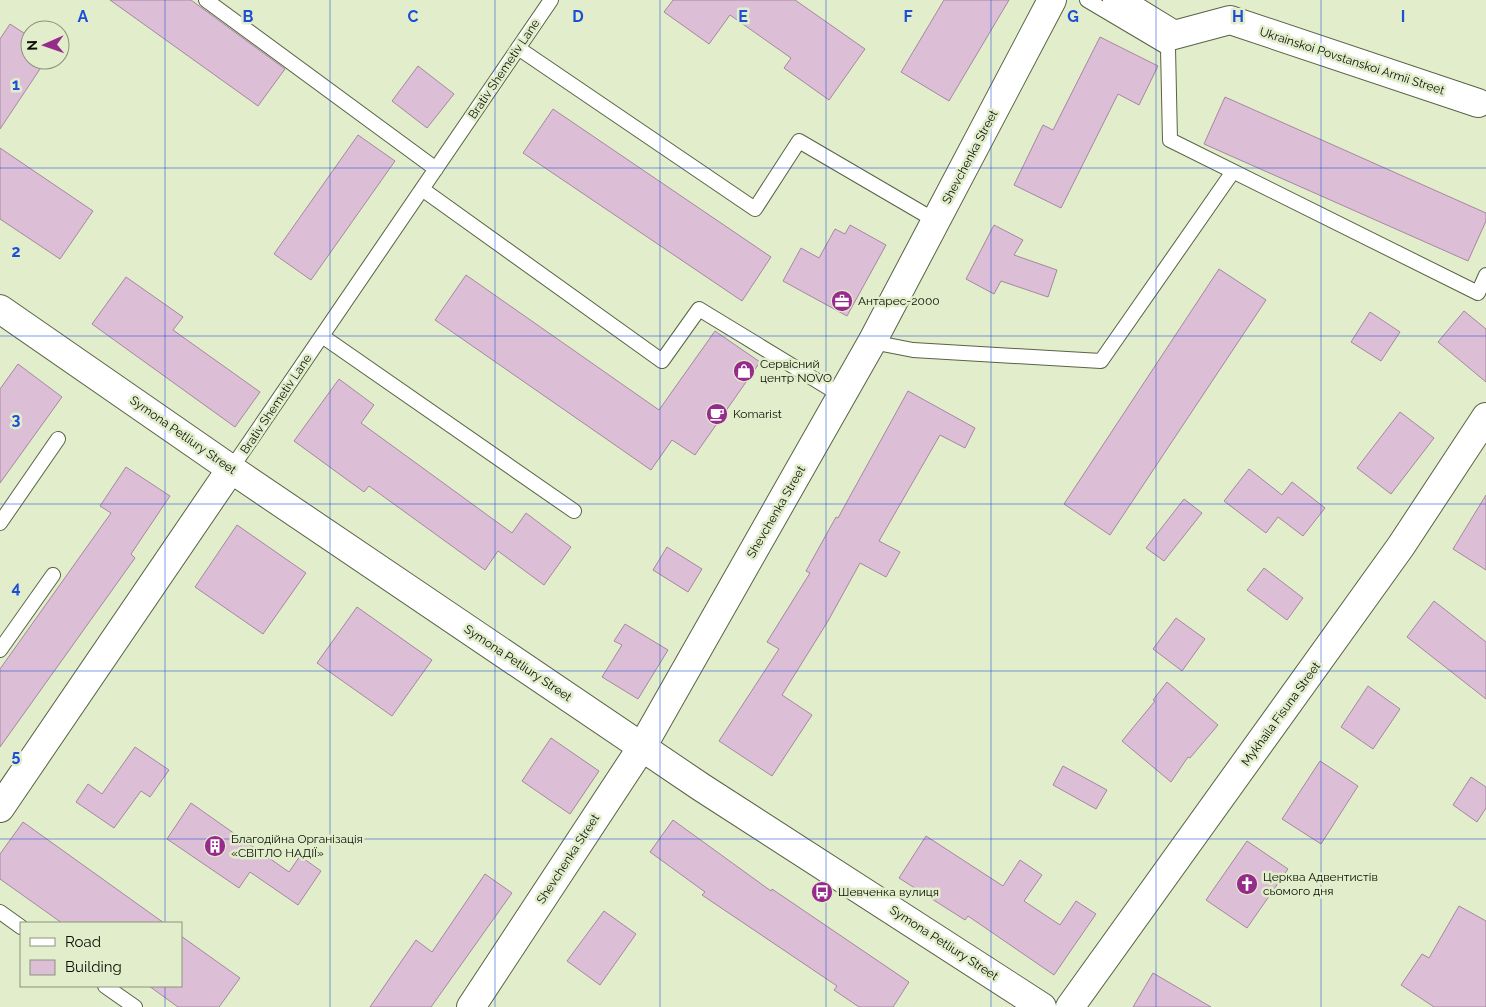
<svg xmlns="http://www.w3.org/2000/svg" width="1486" height="1007" viewBox="0 0 1486 1007" font-family="Raleway,sans-serif">
	<style>
		.building { fill: #ddbed7; stroke: #a5889f }
		.lines { fill: none; stroke-linecap: round; stroke-linejoin: round }
		.service-casing { stroke: #596345; stroke-width: 16 }
		.minor-casing { stroke: #596345; stroke-width: 30 }
		.tertiary-casing { stroke: #596345; stroke-width: 30 }
		.service { stroke: #fff; stroke-width: 14 }
		.minor { stroke: #fff; stroke-width: 28 }
		.tertiary { stroke: #fff; stroke-width: 28 }
		.grid { fill: none; stroke: #1d4ed8; stroke-width: 1; stroke-opacity: 0.55 }
		.labels { text-anchor: middle; dominant-baseline: central; stroke-width: 5; stroke-linejoin: round; paint-order: stroke }
		.street-label { font-size: 12px; fill: #0b0f05; stroke: #e1edcb }
		.poi-label { font-size: 12px; fill: #0b0f05; stroke: #e1edcb; text-anchor: start }
		.grid-label { font-size: 16px; text-anchor: middle; font-weight: bold; fill: #1d4ed8; stroke: #e1edcb; stroke-width: 5; stroke-linejoin: round; paint-order: stroke }
	</style>
	<rect width="100%" height="100%" fill="#e1edcb"/>
	<!-- building -->
	<path class="building" d="M110 0H191L285 69 258 106Z
		M673 0H795L865 49 829 100 784 68 791 58 730 15 709 44 664 12Z
		M944 0H1009L949 101 901 72Z
		M10 24 30 37V60H46L0 129V39Z
		M1100 37 1158 66 1139 105 1118 94 1061 208 1014 185 1043 125 1053 130Z
		M418 66 454 94 427 128 392 101Z
		M1225 97 1486 213V221L1468 261 1204 144Z
		M553 109 771 257 742 301 523 153Z
		M358 135 395 161 311 280 274 254Z
		M0 148 93 211 60 259 0 219Z
		M850 225 886 245 847 316 783 281 801 248 819 258 835 229 845 234Z
		M994 225 1023 240 1014 255 1057 270 1048 297 1001 281 994 294 966 279Z
		M1219 269 1266 300 1110 535 1064 504Z
		M466 275 659 410 715 331 760 362 695 455 672 440 651 470 435 320Z
		M126 277 183 317 173 330 260 392 235 427 92 324Z
		M1464 311 1486 329V382L1438 342Z
		M1370 312 1400 332 1381 361 1351 342Z
		M18 364 62 397 0 483V389Z
		M339 379 374 405 361 423 512 533 526 513 571 547 544 585 498 551 485 570 369 486 364 492 294 441Z
		M908 391 975 428 965 448 940 435 879 541 900 552 886 577 860 563 828 621 782 695 812 715 772 776 719 741 779 649 767 642 810 573 806 571 836 517 838 518Z
		M1400 412 1434 438 1391 494 1357 468Z
		M126 467 170 496 131 554 135 558 0 747V669L111 513 100 506Z
		M1249 469 1282 495 1292 482 1325 508 1303 536 1278 517 1266 533 1224 501Z
		M1486 495V570L1453 549Z
		M1184 499 1202 513 1164 561 1146 548Z
		M237 525 306 573 263 634 195 587Z
		M667 547 702 569 688 592 653 570Z
		M1264 568 1303 598 1287 620 1247 590Z
		M1434 601 1486 642V699L1407 637Z
		M357 607 432 660 392 716 317 663Z
		M1176 618 1205 639 1182 671 1153 649Z
		M625 624 668 650 638 699 602 677 622 645 614 641Z
		M1167 682 1218 725 1190 758 1188 757 1171 782 1122 741 1155 701 1153 700Z
		M1368 686 1400 709 1373 749 1341 727Z
		M551 738 599 771 570 814 522 781Z
		M135 747 169 770 150 797 141 791 114 828 76 802 88 784 102 794Z
		M1320 761 1358 786 1321 844 1282 819Z
		M1063 766 1107 790 1096 809 1053 785Z
		M1471 777 1486 787V808L1477 822 1453 805Z
		M191 803 289 872 300 856 321 871 298 905 250 872 239 888 167 839Z
		M673 820 771 891 772 889 909 982 893 1007H859L834 990 837 986 702 895 705 892 650 852Z
		M23 822 164 923H62L0 879V854Z
		M926 836 1003 886 1020 860 1042 875 1024 901 1060 925 1076 901 1096 914 1054 975 968 916 965 920 899 878Z
		M1247 841 1288 869 1247 928 1206 900Z
		M485 874 512 893 431 1007H370L416 940 432 952Z
		M1459 906 1486 921V1007H1434L1401 985 1422 954 1429 958Z
		M604 911 636 934 600 985 567 961Z
		M181 936 240 978 219 1007H178L149 986H181Z
		M1153 973 1211 1007H1133Z"/>
	<g class="lines">
		<!-- service casing -->
		<g class="service-casing">
			<path id="service" d="M206 0 436 169
				M1087 0 1168 48 1170 140 1478 293 1486 275
				M518 48 755 209 799 141 936 221
				M422 189 662 361 699 309 842 396
				M322 336 574 511
				M872 342 913 350 1101 361 1232 173
				M231 469 551 0
				M0 523 58 439
				M0 650 53 575
				M0 912 21 927
				M105 986 135 1007"/>
		</g>
		<!-- minor casing -->
		<g class="minor-casing">
			<path id="minor" d="M1117 0 1174 35 1230 20 1478 103
				M0 808 231 469
				M1070 1007 1401 546 1486 417"/>
		</g>
		<!-- tertiary casing -->
		<g class="tertiary-casing">
			<path id="tertiary" d="M0 309 231 469 701 787 1042 1007
				M471 1007 642 747 872 342 1052 0"/>
		</g>
		<!-- service -->
		<use href="#service" class="service"/>
		<!-- minor -->
		<use href="#minor" class="minor"/>
		<!-- tertiary -->
		<use href="#tertiary" class="tertiary"/>
	</g>
	<!-- grid -->
	<path class="grid" d="M165 0V923M330 0V1007M495 0V1007M660 0V1007M826 0V1007M991 0V1007M1156 0V1007M1321 0V1007M0 168H1486M0 336H1486M0 504H1486M0 671H1486M0 839H1486M165 986V1007"/>
	<!-- icons -->
	<defs>
		<g id="office-disc" transform="scale(1.125)"><circle r="9.5" fill="#972b8c" stroke="#e1edcb"/><path d="M-6-3h4V-5.5h4V-3h4V5H-6ZM-1-4.5V-3h2v-1.5ZM-6 0V1H6V0Z" fill="#fff"/></g>
		<g id="shop-disc" transform="scale(1.125)"><circle r="9.5" fill="#972b8c" stroke="#e1edcb"/><path d="M-5-2.5h2.3a2.7 3.5 0 0 1 5.4 0H5L5.5 6h-11ZM-1.5-2.5h3a1.5 2.3 0 0 0-3 0Z" fill="#fff"/></g>
		<g id="cafe-disc" transform="scale(1.125)"><circle r="9.5" fill="#972b8c" stroke="#e1edcb"/><path d="M-5.5-4.5H6V0H3Q3 3.5 0 3.5H-2.5Q-5.5 3.5-5.5 0ZM3-3.2v2h1.7v-2ZM-6 4.5H4V6H-6Z" fill="#fff"/></g>
		<g id="building-disc" transform="scale(1.125)"><circle r="9.5" fill="#972b8c" stroke="#e1edcb"/><path d="M-4-6H4V6H1V3H-1V6H-4ZM-2.5-4.3h1.7v1.8h-1.7ZM.8-4.3h1.7v1.8H.8ZM-2.5-1h1.7V.8h-1.7ZM.8-1h1.7V.8H.8Z" fill="#fff"/></g>
		<g id="church-disc" transform="scale(1.125)"><circle r="9.5" fill="#972b8c" stroke="#e1edcb"/><path d="M-1.2-6h2.4v3.5h3.3v2.4h-3.3V6h-2.4V-.1h-3.3v-2.4h3.3Z" fill="#fff"/></g>
		<g id="bus-disc" transform="scale(1.125)"><circle r="9.5" fill="#972b8c" stroke="#e1edcb"/><path d="M-5-6H5V4H4V6H2V4H-2V6H-4V4H-5ZM-3.5-4V0h7V-4ZM-3.5 1.2v1.5H-2V1.2ZM2 1.2v1.5H3.5V1.2Z" fill="#fff"/></g>
	</defs>
	<g fill-rule="evenodd">
		<use href="#office-disc" x="842" y="301"/>
		<use href="#shop-disc" x="744" y="371"/>
		<use href="#cafe-disc" x="717" y="414"/>
		<use href="#building-disc" x="215" y="846"/>
		<use href="#church-disc" x="1247" y="884"/>
		<use href="#bus-disc" x="822" y="892"/>
	</g>
	<g class="labels">
		<!-- street labels -->
		<g class="street-label">
			<text transform="translate(1352 61) rotate(18)">Ukrainskoi Povstanskoi Armii Street</text>
			<text transform="translate(504 69) rotate(-56)">Brativ Shemetiv Lane</text>
			<text transform="translate(970 157) rotate(-62)">Shevchenka Street</text>
			<text transform="translate(276 404) rotate(-56)">Brativ Shemetiv Lane</text>
			<text transform="translate(183 435) rotate(35)">Symona Petliury Street</text>
			<text transform="translate(776 512) rotate(-60)">Shevchenka Street</text>
			<text transform="translate(518 663) rotate(34)">Symona Petliury Street</text>
			<text transform="translate(1281 714) rotate(-54)">Mykhaila Fisuna Street</text>
			<text transform="translate(568 859) rotate(-57)">Shevchenka Street</text>
			<text transform="translate(944 943) rotate(33)">Symona Petliury Street</text>
		</g>
		<!-- poi labels -->
		<g class="poi-label">
			<text x="858" y="301">Антарес-2000</text>
			<text x="760" y="364">Сервісний<tspan x="760" dy="14">центр NOVO</tspan></text>
			<text x="733" y="414">Komarist</text>
			<text x="231" y="839">Благодійна Організація<tspan x="231" dy="14">«СВІТЛО НАДІЇ»</tspan></text>
			<text x="1263" y="877">Церква Адвентистів<tspan x="1263" dy="14">сьомого дня</tspan></text>
			<text x="838" y="892">Шевченка вулиця</text>
		</g>
	</g>
	<g class="grid-label">
		<text x="83" y="22">A</text>
		<text x="248" y="22">B</text>
		<text x="413" y="22">C</text>
		<text x="578" y="22">D</text>
		<text x="743" y="22">E</text>
		<text x="908" y="22">F</text>
		<text x="1073" y="22">G</text>
		<text x="1238" y="22">H</text>
		<text x="1403" y="22">I</text>
		<text x="16" y="90">1</text>
		<text x="16" y="257">2</text>
		<text x="16" y="425">3</text>
		<text x="16" y="593">4</text>
		<text x="16" y="761">5</text>
	</g>
	<!-- legend -->
	<rect x="20" y="922" width="162" height="65" fill="#e1edcb" stroke="#8b947c"/>
	<rect x="30" y="938" width="25" height="8" fill="#ffffff" stroke="#8b947c"/>
	<text x="65" y="947" font-size="15" fill="#0b0f05">Road</text>
	<rect x="30" y="960" width="25" height="15" fill="#ddbed7" stroke="#8b947c"/>
	<text x="65" y="972" font-size="15" fill="#0b0f05">Building</text>
	<!-- north arrow -->
	<g transform="translate(45 45) rotate(268)"><circle r="24" fill="#e1edcb" stroke="#8b947c"/>
	<path d="M0-4L9 19L0 12L-9 19Z" fill="#972b8c"/>
	<text y="-8" font-size="14" font-weight="bold" text-anchor="middle" fill="#0b0f05">N</text>
	</g>
</svg>
